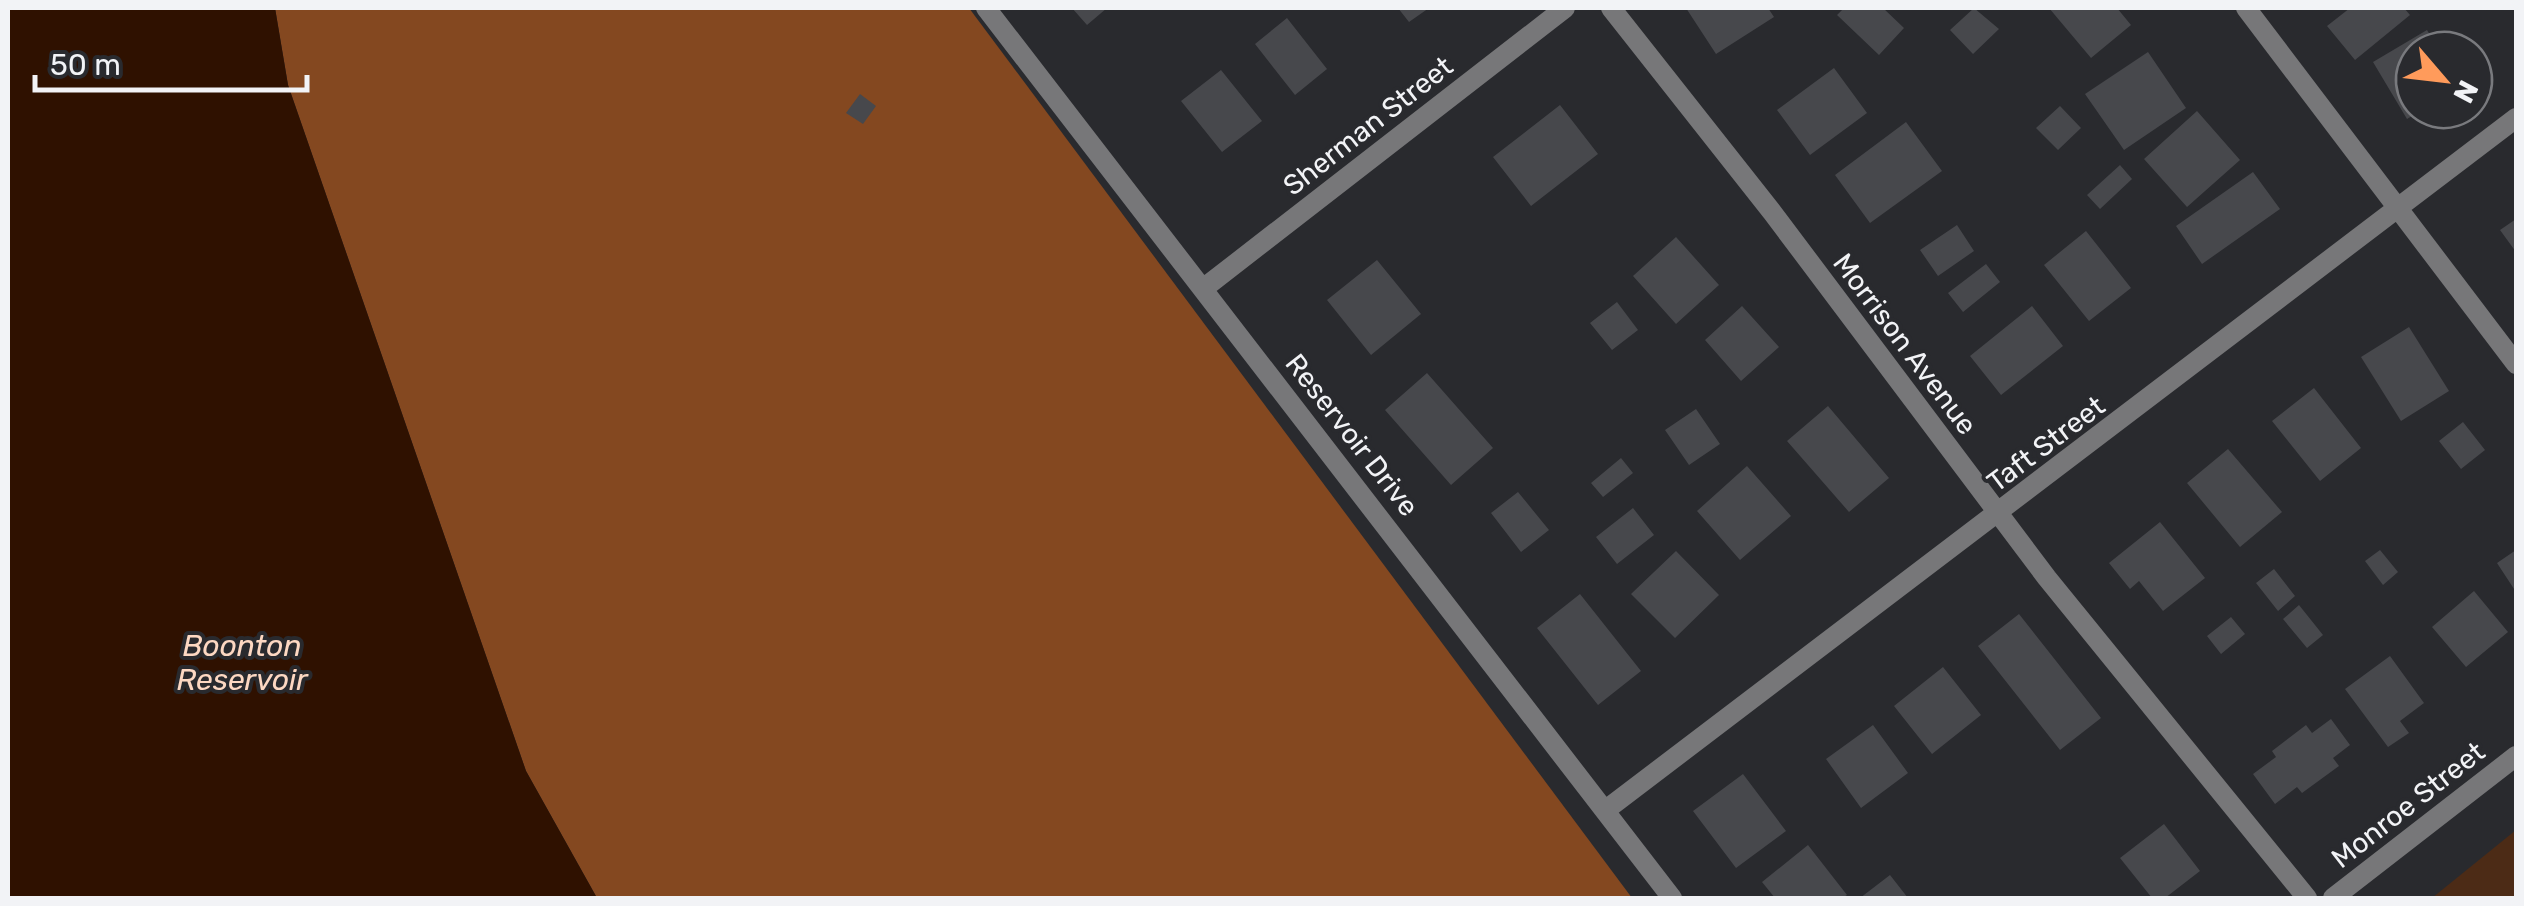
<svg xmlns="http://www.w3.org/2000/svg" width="2524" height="906" viewBox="0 0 2524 906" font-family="Rubik,sans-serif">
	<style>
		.green { fill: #4c2b16 }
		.forest { fill: #844820 }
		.water { fill: #2f1100 }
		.building { fill: #47484c }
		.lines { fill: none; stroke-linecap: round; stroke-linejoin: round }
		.minor { stroke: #777779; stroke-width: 20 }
		.labels { text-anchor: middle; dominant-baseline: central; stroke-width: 8; stroke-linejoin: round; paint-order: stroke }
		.street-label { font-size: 28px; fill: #f2f3f6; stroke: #292a2e }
		.water-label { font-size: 30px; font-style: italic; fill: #fdd8c2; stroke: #292a2e }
	</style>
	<rect width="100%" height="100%" fill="#292a2e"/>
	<!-- green -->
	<path class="green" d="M2516 830V898H2432Z"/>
	<!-- forest -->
	<path class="forest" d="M275 8H969L1632 898H597L526 771 288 85Z"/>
	<!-- water -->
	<path class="water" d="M8 8H275L288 85 526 771 597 898H8Z"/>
	<!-- building -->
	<path class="building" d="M1072 8H1107L1087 25Z
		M1398 8H1429L1409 22Z
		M1686 8H1768L1774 17 1716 54Z
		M1844 8H1883L1904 28 1879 55 1837 15Z
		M1974 8 1999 29 1973 54 1950 30Z
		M2049 8H2117L2131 25 2091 58Z
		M2350 8H2404L2410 15 2355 60 2327 26Z
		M1287 18 1327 69 1295 95 1255 44Z
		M2427 30 2439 50H2414V110H2422L2407 119 2373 62Z
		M2148 52 2186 108 2124 150 2085 94Z
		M1834 68 1867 113 1810 155 1777 110Z
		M1221 70 1262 121 1222 152 1181 101Z
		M860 94 876 106 863 124 846 113Z
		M1560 105 1598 154 1531 206 1493 157Z
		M2060 106 2081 128 2058 150 2036 128Z
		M2197 111 2240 160 2187 207 2144 159Z
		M1906 122 1942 171 1870 223 1835 175Z
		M2120 165 2132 179 2100 209 2087 195Z
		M2253 172 2280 209 2202 264 2176 226Z
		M2516 219V252L2500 230Z
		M1957 225 1974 251 1938 276 1920 250Z
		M2086 231 2131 288 2089 321 2044 265Z
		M1676 237 1719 285 1676 324 1633 276Z
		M1377 260 1421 314 1371 355 1327 300Z
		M1986 264 2000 282 1963 312 1948 293Z
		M1617 302 1638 330 1612 350 1590 323Z
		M1742 306 1779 347 1741 381 1705 340Z
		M2032 306 2063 346 2001 395 1970 356Z
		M2409 327 2449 391 2401 421 2361 357Z
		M1427 373 1493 448 1451 485 1385 410Z
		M2314 388 2361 448 2320 481 2272 421Z
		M1828 406 1889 478 1849 512 1787 441Z
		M1696 409 1720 444 1689 465 1665 430Z
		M2463 422 2485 450 2461 469 2439 441Z
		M2228 449 2282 512 2240 547 2187 483Z
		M1621 458 1633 473 1603 497 1591 483Z
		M1747 466 1791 516 1740 560 1697 511Z
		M1518 492 1549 530 1521 552 1491 513Z
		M1633 508 1654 535 1617 564 1596 537Z
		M2160 522 2205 578 2163 611 2139 581 2130 589 2109 563Z
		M2380 550 2398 572 2383 585 2365 561Z
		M2516 550V592L2497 563Z
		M1676 551 1719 595 1675 638 1631 594Z
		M2274 569 2295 596 2278 611 2256 583Z
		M2474 591 2508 632 2466 667 2432 627Z
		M1580 594 1641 671 1598 705 1537 628Z
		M2299 605 2323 635 2307 648 2283 619Z
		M2019 614 2101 718 2060 750 1978 646Z
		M2231 617 2245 634 2221 654 2207 636Z
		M2390 656 2424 703 2400 721 2409 733 2388 747 2345 689Z
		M1943 667 1981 715 1932 754 1894 706Z
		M2331 719 2350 745 2333 758 2339 766 2302 793 2297 787 2275 804 2253 774 2276 757 2272 751 2306 725 2312 733Z
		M1873 725 1908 773 1861 808 1826 759Z
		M1743 774 1786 831 1736 868 1693 811Z
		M2164 824 2200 871 2165 898H2152L2120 858Z
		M1808 845 1847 895 1842 898H1775L1762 882Z
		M1890 875 1908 898H1860Z"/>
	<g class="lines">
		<!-- minor -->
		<path class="minor" d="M986 8 1672 898
			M1611 8 1772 212 2047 578 2307 898
			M2246 8 2516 364
			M1204 288 1565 8
			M1607 809 2516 118
			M2333 898 2516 756"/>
	</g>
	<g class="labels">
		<!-- street labels -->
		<g class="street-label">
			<text transform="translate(1368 126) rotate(-38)">Sherman Street</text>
			<text transform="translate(1905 344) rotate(53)">Morrison Avenue</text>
			<text transform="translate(1352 435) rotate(52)">Reservoir Drive</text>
			<text transform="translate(2046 444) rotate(-37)">Taft Street</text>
			<text transform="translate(2408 805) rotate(-38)">Monroe Street</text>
		</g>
		<!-- water labels -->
		<g class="water-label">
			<text x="242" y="646">Boonton<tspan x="242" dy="34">Reservoir</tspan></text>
		</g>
	</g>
	<!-- border -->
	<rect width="2524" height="906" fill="none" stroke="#f2f3f6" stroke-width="20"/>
	<!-- north arrow -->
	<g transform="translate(2444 80) rotate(118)"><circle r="48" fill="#292a2e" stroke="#797a7e" stroke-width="2.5"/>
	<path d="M0-8L18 38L0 25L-18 38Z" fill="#ff9b5b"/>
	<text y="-15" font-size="28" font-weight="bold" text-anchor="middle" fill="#f2f3f6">N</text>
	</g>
	<!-- scale -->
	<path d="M35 75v15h272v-15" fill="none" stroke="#f2f3f6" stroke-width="5"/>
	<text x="50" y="75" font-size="30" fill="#f2f3f6" stroke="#292a2e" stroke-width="8" paint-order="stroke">50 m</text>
</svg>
